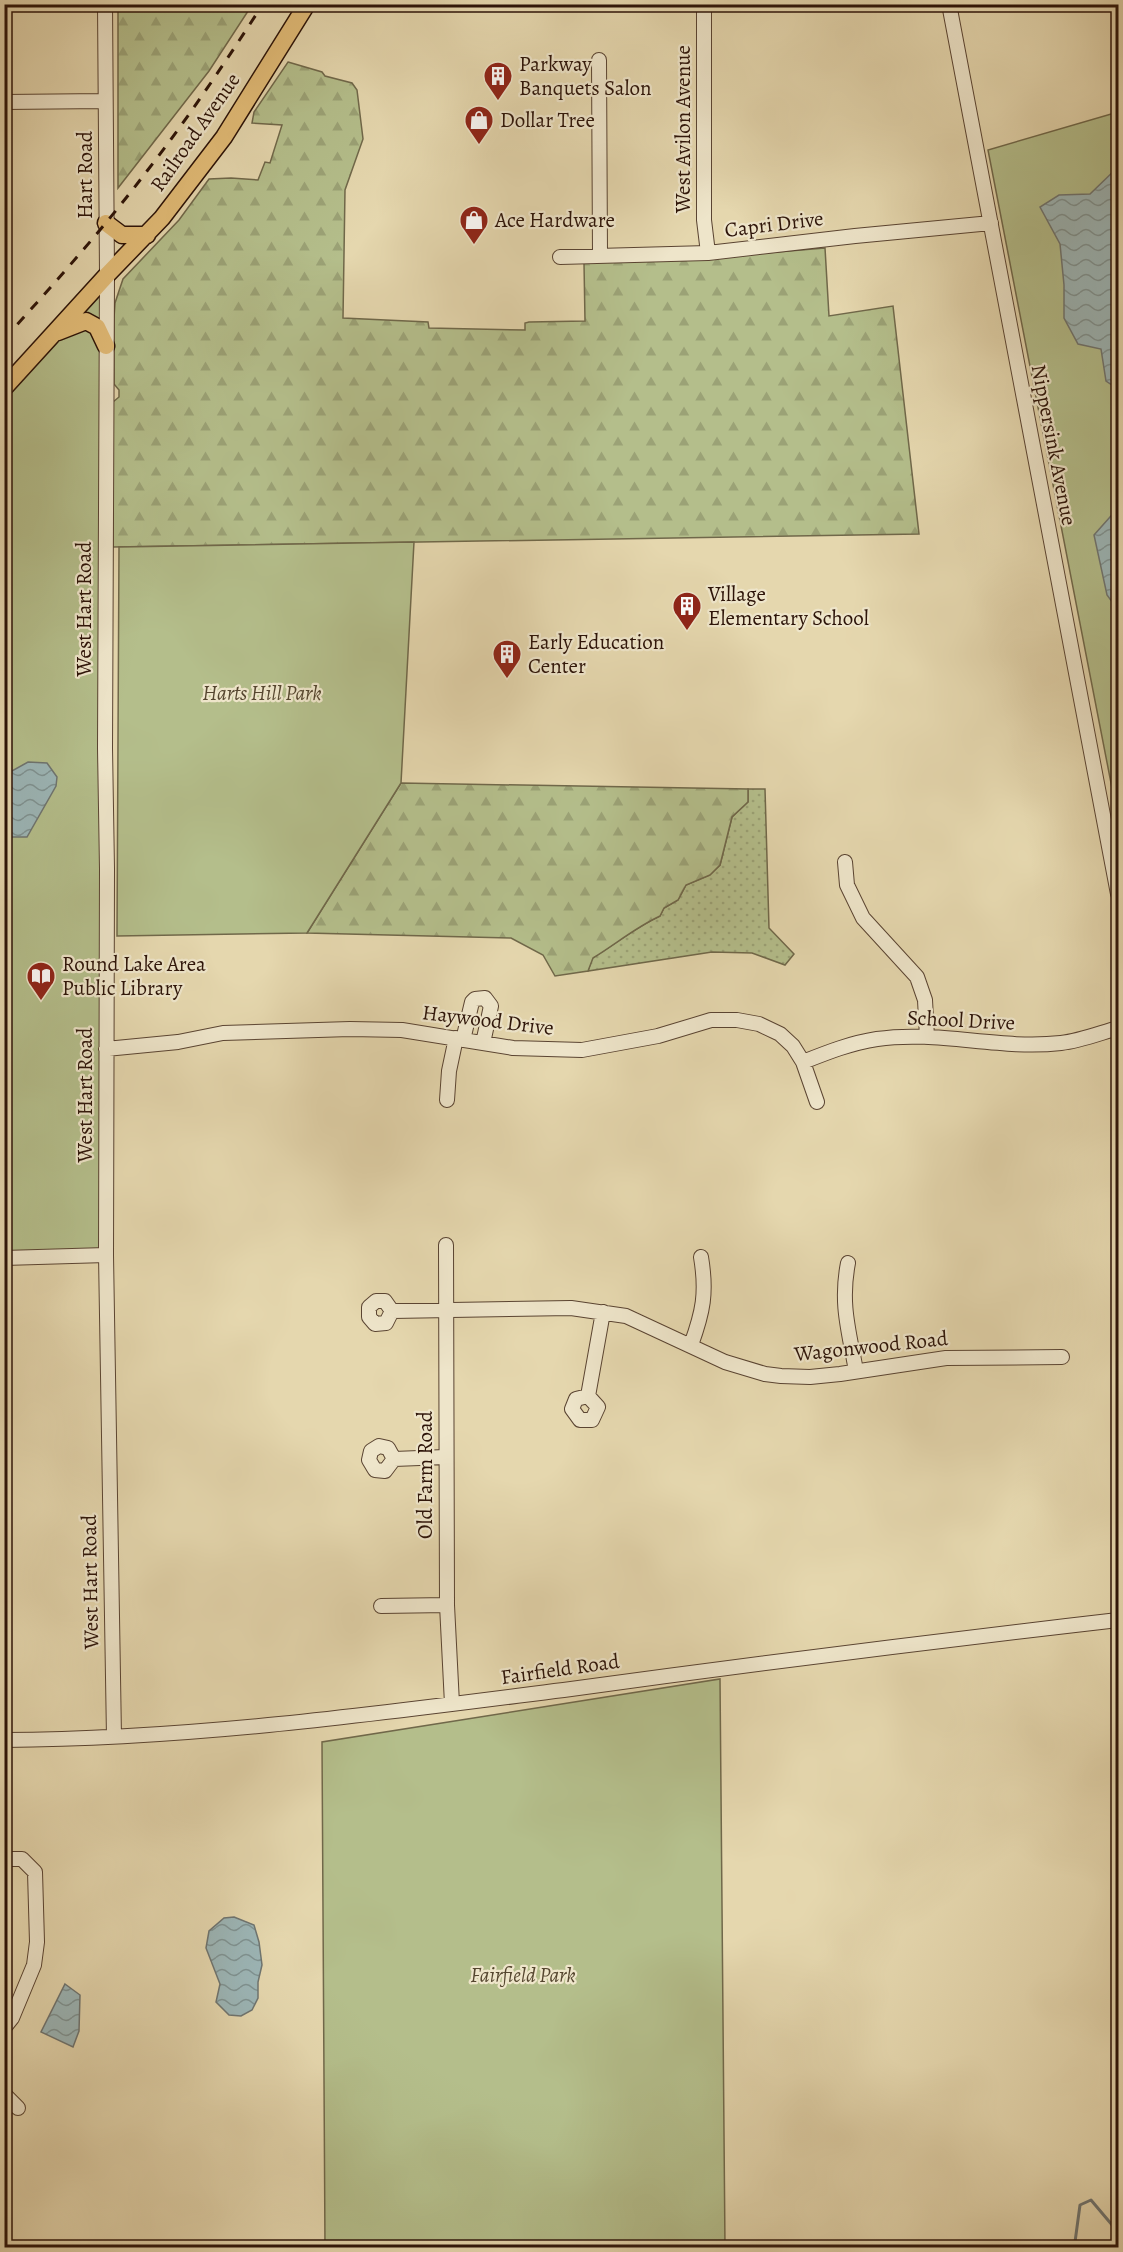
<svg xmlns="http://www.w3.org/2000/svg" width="1123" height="2252" viewBox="0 0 1123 2252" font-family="Alegreya,serif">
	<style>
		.grass { fill: url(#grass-dots); stroke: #70684a; stroke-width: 1.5 }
		.forest { fill: url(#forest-firs); stroke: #70684a; stroke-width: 1.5 }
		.green { fill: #b4be8b; stroke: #70684a; stroke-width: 1.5 }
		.water { fill: url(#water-waves); stroke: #6f7571; stroke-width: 1.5 }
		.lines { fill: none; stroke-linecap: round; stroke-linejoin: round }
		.stream { stroke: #6f7571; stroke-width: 3 }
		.minor-casing { stroke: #5a4432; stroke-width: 16 }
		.major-casing { stroke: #2c1308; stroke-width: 19 }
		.minor { stroke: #eee5ca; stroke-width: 14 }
		.major { stroke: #e2bc77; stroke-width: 16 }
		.rail { stroke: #2c1308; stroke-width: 3; stroke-dasharray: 10 10; stroke-linecap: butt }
		.labels { text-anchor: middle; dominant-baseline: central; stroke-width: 4.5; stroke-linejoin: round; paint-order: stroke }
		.poi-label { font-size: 21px; fill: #2c1308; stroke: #eee5ca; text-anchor: start }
		.street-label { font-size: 21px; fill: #2c1308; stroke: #eee5ca }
		.park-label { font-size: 21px; font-style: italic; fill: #55462f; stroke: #eee5ca }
	</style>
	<defs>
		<pattern id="grass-dots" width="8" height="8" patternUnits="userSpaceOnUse" patternTransform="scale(1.5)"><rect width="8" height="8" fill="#b4be8b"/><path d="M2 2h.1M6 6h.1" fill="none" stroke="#9ba276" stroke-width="1.8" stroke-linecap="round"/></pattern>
		<pattern id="forest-firs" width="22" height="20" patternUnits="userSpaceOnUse" patternTransform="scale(1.5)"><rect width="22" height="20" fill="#b4be8b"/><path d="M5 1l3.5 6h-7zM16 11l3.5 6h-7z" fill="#9ba276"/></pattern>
		<pattern id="water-waves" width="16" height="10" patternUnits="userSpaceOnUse" patternTransform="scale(1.5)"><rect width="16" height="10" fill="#9cb6b7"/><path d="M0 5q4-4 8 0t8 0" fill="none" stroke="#7f9393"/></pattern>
	</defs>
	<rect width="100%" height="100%" fill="#e5d7ae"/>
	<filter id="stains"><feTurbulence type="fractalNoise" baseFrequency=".00333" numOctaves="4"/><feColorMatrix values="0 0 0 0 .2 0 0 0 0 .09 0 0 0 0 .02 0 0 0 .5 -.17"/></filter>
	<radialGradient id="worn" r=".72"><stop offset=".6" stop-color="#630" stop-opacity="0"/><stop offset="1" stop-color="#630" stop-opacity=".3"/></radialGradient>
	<!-- grass -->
	<path class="grass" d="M748 789H765L769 928 794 954 785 965 752 953 712 952 588 971 592 958C615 944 636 927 660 916L664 908 678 900 686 885 709 875 720 865 732 817 748 802Z"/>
	<!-- forest -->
	<path class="forest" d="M118 5H252L209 71 118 188Z
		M288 62 322 72 325 76 352 83 357 90 363 139 345 190 343 318 428 322 429 328 525 330V323L529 322 585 321 584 263 692 259 825 248 829 316 893 306 919 534 113 547V402L119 397V390L114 384V318L115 303 123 279 179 220 209 179 231 178 258 180 265 162 270 163 282 125 252 123 254 112Z
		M401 783 748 789V802L732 817 720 865 710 875 686 885 678 900 664 908 660 916C636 927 616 944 593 958L588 971 555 976 543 955 511 938 307 933Z"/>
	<!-- green -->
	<path class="green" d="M1118 112V819L988 150Z
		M107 275 106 1255 5 1258V391Z
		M414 542 401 783 307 933 117 936 119 547Z
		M720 1679 725 2247H325L322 1742Z"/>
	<!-- water -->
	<path class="water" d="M1118 167V389L1106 381 1101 349 1078 344 1064 318V285L1060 244 1040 207 1059 195 1090 194Z
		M1118 508V610L1107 595 1094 535Z
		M28 762 47 763 57 777 56 786 27 837H11L5 830V780L10 772Z
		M234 1917 254 1925 259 1942 262 1965 258 1982V1998L252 2010 241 2016 229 2015 216 2002 220 1984 206 1948 209 1931 224 1918Z
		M65 1984 80 1995 79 2031 73 2047 41 2032Z"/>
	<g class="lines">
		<!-- stream -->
		<path class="stream" d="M1068 2248 1075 2242 1080 2205 1091 2200 1118 2232"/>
		<!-- minor casing -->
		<g class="minor-casing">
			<path id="minor" d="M105 4 107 275 105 748 107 869 106 1255 114 1737
				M704 4V220L708 253
				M949 4 1118 894
				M599 60 600 255
				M4 102 105 101
				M560 257 708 253 855 236 991 223
				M845 862 847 885 863 918 917 977 925 1000 927 1037
				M463 1040 472 1002 475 999 485 998 491 1006 483 1043
				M106 1049 178 1042 223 1033 350 1029 402 1030 513 1048 582 1050 658 1036 711 1020H737L759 1024 780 1034 793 1046 803 1062 817 1102
				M803 1062C828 1052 851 1043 877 1039 938 1030 999 1050 1061 1043 1080 1041 1100 1033 1118 1028
				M447 1100 449 1071 456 1038
				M446 1245 447 1605 452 1704
				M4 1258 106 1255
				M848 1263C840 1304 849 1331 856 1371
				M392 1311 386 1323 375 1324 369 1317V1307L376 1301H385L392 1311 571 1308 626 1316 725 1362 765 1374 781 1376 810 1377 840 1374 946 1358 1062 1357
				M691 1345C703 1312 707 1293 701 1257
				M588 1396 598 1407 592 1420H580L572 1409 576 1399 588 1396 603 1312
				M394 1459 385 1471 375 1470 369 1460 371 1451 379 1446 388 1448 394 1459 445 1457
				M381 1606 447 1605
				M4 1740C194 1739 383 1713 571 1689 753 1664 936 1641 1118 1620
				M4 1859H22L35 1872 37 1942 34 1965 12 2018 4 2028
				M4 2094 18 2108"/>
		</g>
		<!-- major casing -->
		<g class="major-casing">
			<path id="major" d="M106 223 122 235H147
				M58 332 86 321 97 327 106 346
				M4 388 107 275 162 218 224 137 307 4"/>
		</g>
		<!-- minor -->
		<use href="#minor" class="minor"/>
		<!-- major -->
		<use href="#major" class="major"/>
		<!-- rail -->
		<path class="rail" d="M4 339C54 284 103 229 147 171 189 117 226 61 263 4"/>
	</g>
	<!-- icons -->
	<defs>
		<g id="building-pin" transform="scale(1.5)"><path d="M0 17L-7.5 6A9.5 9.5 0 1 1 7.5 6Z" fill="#8f2418" stroke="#eee5ca"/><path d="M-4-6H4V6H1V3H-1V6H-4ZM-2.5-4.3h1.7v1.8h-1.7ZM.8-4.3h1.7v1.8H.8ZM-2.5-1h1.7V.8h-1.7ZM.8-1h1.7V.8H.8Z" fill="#fff"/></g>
		<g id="shop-pin" transform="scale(1.5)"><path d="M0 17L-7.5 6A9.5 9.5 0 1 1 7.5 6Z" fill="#8f2418" stroke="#eee5ca"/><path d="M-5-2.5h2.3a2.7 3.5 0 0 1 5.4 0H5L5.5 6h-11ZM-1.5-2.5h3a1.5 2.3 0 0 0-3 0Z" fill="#fff"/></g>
		<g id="library-pin" transform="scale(1.5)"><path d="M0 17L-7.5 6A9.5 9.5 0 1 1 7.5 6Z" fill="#8f2418" stroke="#eee5ca"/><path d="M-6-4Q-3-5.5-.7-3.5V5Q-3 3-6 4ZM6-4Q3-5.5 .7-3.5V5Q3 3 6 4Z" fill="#fff"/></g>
	</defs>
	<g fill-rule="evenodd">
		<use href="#building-pin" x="498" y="76"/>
		<use href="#shop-pin" x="479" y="120"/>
		<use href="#shop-pin" x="474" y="220"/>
		<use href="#building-pin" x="687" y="606"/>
		<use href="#building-pin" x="507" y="654"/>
		<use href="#library-pin" x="41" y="976"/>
	</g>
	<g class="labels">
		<!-- poi labels -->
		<g class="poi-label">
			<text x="519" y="64">Parkway<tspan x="519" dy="24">Banquets Salon</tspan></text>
			<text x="500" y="120">Dollar Tree</text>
			<text x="495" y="220">Ace Hardware</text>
			<text x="708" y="594">Village<tspan x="708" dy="24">Elementary School</tspan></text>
			<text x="528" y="642">Early Education<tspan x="528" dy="24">Center</tspan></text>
			<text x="62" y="964">Round Lake Area<tspan x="62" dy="24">Public Library</tspan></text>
		</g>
		<!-- street labels -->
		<g class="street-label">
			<text transform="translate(683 129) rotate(-90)">West Avilon Avenue</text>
			<text transform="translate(195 132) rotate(-55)">Railroad Avenue</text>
			<text transform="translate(85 175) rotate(-90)">Hart Road</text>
			<text transform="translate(774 224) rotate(-7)">Capri Drive</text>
			<text transform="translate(1054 445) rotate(79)">Nippersink Avenue</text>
			<text transform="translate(84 609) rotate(-90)">West Hart Road</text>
			<text transform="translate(488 1020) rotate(7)">Haywood Drive</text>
			<text transform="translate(961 1020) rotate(3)">School Drive</text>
			<text transform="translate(85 1095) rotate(-90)">West Hart Road</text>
			<text transform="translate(871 1346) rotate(-6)">Wagonwood Road</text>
			<text transform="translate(425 1475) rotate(-90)">Old Farm Road</text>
			<text transform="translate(90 1582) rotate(-91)">West Hart Road</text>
			<text transform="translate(560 1669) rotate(-8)">Fairfield Road</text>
		</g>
		<!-- park labels -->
		<g class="park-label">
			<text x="262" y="693">Harts Hill Park</text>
			<text x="523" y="1975">Fairfield Park</text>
		</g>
	</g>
	<!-- margin -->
	<rect width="1123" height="2252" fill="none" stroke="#e5d7ae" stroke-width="24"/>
	<rect x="6" y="6" width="1111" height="2240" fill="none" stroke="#2c1308" stroke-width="3"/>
	<rect x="12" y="12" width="1099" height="2228" fill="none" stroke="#2c1308" stroke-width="1.5"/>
	<rect width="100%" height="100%" filter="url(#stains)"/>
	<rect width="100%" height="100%" fill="url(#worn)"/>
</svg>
